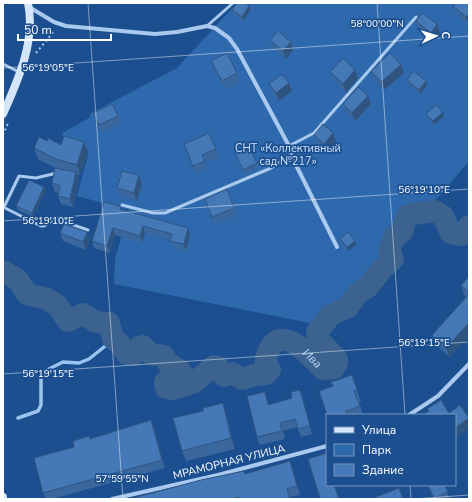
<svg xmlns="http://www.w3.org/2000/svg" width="472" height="502" viewBox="0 0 472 502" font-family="'Nunito Sans',sans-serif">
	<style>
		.green { fill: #2e69ad }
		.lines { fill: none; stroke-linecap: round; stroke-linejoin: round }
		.stream { stroke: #9cc4f0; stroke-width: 3.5 }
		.river { stroke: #3c6290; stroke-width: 22 }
		.path { stroke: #a9c9ee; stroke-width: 2; stroke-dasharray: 2 3; stroke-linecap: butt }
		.lane { stroke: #a9c9ee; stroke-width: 3 }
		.street { stroke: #a9c9ee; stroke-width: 4 }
		.secondary { stroke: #d6e6fa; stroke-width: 8 }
		.wall { fill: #3a679d }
		.shaded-wall { fill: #305480 }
		.building { fill: #4478b7; stroke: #305480 }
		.ticks { fill: none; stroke: #fff; stroke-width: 1; stroke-opacity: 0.45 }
		.labels { text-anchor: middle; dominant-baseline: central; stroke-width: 3.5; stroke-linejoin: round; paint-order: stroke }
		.park-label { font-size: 11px; fill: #cfe3fa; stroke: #1b4f8f }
		.street-label { font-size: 11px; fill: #fff; stroke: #1b4f8f }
		.water-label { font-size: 12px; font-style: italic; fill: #b5d3f5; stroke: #1b4f8f }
		.ticks-label { font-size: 10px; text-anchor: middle; fill: #fff; stroke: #1b4f8f; stroke-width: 3.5; stroke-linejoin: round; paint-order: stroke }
	</style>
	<rect width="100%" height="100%" fill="#1b4f8f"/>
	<!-- green -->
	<path class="green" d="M237 3H469V161L434 202 320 325 114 284 115 259 129 210 77 196 89 151 66 144 62 133 89 118 91 113 177 68Z"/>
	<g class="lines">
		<!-- stream -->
		<path class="stream" d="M18 418 38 411 41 405V373L63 362 79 363 89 359 109 343 117 341"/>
		<!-- river -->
		<path class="river" id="s1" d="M3 271 18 280 27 294 47 299 57 305 68 321 83 314 96 322 109 323 113 339 119 343 127 354 133 355 139 347 143 346C155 358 148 353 164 356L168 363 181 371 178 378 165 382 166 388 173 389 193 383 214 366 218 367 224 376 232 373 243 379 254 375 266 374 270 370C269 368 268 367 267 365 263 360 269 349 272 345 287 327 313 360 323 369L334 368 337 363V359L319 340 317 332 331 315 348 307 358 293 368 287 382 269 393 259 389 252 394 238 402 232 407 216 413 214 435 211 443 216 451 233 461 235 466 232 469 226"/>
		<!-- path -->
		<path class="path" d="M36 53 55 30
			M3 135 8 123"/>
		<!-- lane -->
		<path class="lane" d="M207 26 233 3
			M3 64 19 72
			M289 146 314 133 416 17
			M122 205 153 213H165L271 168 291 155
			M3 207 41 226H44L55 219 88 230
			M4 207 19 176 36 178 57 173"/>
		<!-- street -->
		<path class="street" d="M29 7 54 22 66 26 155 34 177 32 207 26 215 28 229 38 237 49 289 146 291 155 337 247
			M409 415 438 396 469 364
			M112 499 218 475 327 446"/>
		<!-- secondary -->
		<path class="secondary" d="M3 114C18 80 36 41 28 3
			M3 497V499"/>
	</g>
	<!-- wall -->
	<path class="wall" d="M469 3V25L456 14 453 6Z
		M232 10H251L243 21 234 14Z
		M416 21 440 33 434 41 419 29Z
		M270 40 291 42 293 50 286 59 273 48Z
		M211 61 237 73 240 81 225 89 214 69Z
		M401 65 404 73 384 90 374 79 371 71Z
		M330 72 358 78 346 93 333 80Z
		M407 80 426 81 427 85 420 94 408 84Z
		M289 83 292 91 279 101 272 92 269 84Z
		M368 96 371 104 355 121 346 112 343 104Z
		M93 113 118 116 121 124 102 133 96 121Z
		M426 114 444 116 434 125 428 118Z
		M314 135 336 141 327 152 317 143Z
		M47 141 61 145 88 153 80 175H77L79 180 73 207 61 204 58 196V193L55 192 52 183 57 169 38 159 34 148Z
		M184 144 216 149 219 157 205 163 207 169 196 174Z
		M237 157 257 163 258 168 244 174Z
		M142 184 137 201 120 196 117 188Z
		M46 191 33 217 18 210 16 206Z
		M205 199 234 208 237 216 215 225Z
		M122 210 190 235 186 251 173 247 170 240 145 233 142 243 115 235 110 253 94 248 92 241Z
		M60 233 90 240 86 250 63 241Z
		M340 239 355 241 356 245 348 251 341 243Z
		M469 276V336L450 357 435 344 432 335 467 297 464 295 461 286Z
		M352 375 361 402H359L363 415H327L333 386Z
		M303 398 312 434 301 437 297 427 283 431 285 439 260 445 257 437 268 400 269 404Z
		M223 403 226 414 235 449 186 461 182 451 203 411Z
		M151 420 154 428 165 468 52 499H46L43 493 74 447 90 439Z
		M293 470 300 495 290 497V499H133L245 473Z
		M327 485H341L335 487 320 498Z
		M427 485H444L450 499H434Z"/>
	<!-- shaded-wall -->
	<path class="shaded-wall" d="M249 6 251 10 243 21 242 17Z
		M469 14V25L466 17Z
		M437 24 440 33 434 41 431 33Z
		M291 42 293 50 286 59 283 51Z
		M401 65 404 73 384 90 381 82Z
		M355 70 358 78 346 93 343 84Z
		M426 81 427 85 420 94 419 90Z
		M289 83 292 91 279 101 276 93Z
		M368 96 371 104 355 121 352 113Z
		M443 112 444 116 434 125 433 121Z
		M333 133 336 141 327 152 324 144Z
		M84 142 88 153 80 175 77 165Z
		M76 172 79 180 73 207 70 199Z
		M139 175 142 184 137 201 134 193Z
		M44 187 46 191 33 217 32 213Z
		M143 226 145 233 142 243 140 236Z
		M113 228 115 235 110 253 107 246Z
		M188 228 190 235 186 251 184 244Z
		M87 232 90 240 86 250 83 242Z
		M355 241 356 245 348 251 347 247Z
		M469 323V336L450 357 446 348Z
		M300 390 303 398 312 434 310 426Z
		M265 392 268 400 271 413 268 405Z
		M223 403 226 414 235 449 231 438Z
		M469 418V428L455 438V428Z
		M151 420 154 428 165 468 162 460Z
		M290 461 293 470 300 495 297 486Z"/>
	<!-- building -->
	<path class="building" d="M237 3H245L249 6 242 17 232 10Z
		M456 3H469V14L466 17 453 6Z
		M422 13 437 24 431 33 416 21Z
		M278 31 291 42 283 51 270 40Z
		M227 53 237 73 222 81 211 61Z
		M390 53 401 65 381 82 371 71Z
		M343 58 355 70 343 84 330 72Z
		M414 71 426 81 419 90 407 80Z
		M282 74 289 83 276 93 269 84Z
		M358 87 368 96 352 113 343 104Z
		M112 104 118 116 99 125 93 113Z
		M436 105 443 112 433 121 426 114Z
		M323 124 333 133 324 144 314 135Z
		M209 133 216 149 202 155 205 161 193 166 184 144Z
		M64 136 84 142 77 165 56 159 34 148 39 137 47 141 48 138 61 145Z
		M249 147 257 163 243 170 235 153Z
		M55 168 76 172 70 199 58 196 60 186 52 183Z
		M122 171 139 175 134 193 117 188Z
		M29 180 44 187 32 213 16 206Z
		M227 189 234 208 212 217 205 199Z
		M104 202 120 206V209L188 228 184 244 170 241 172 234 143 226 140 236 113 228 107 246 92 241Z
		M64 224 87 232 83 242 60 233Z
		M348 232 355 241 347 247 340 239Z
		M469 276V292L461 286Z
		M469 294V323L446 348 432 335Z
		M352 375 357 390 354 391 360 406 346 411 347 415H327L319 391 333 386 331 382Z
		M300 390 310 426 298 429 295 419 280 423 282 431 257 437 247 396 265 392 268 405 292 398 291 392Z
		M441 400 449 413 460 405 469 418 455 428V415H422L429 411 427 409Z
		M223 403 231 438 182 451 173 418 203 411V408Z
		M151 420 162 460 43 493 34 458 74 447 73 441 89 436 90 439Z
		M327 453V485H334L339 499H316L320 498 308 459Z
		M290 461 297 486 287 489 290 499H239V497L231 499H133V498L201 480 244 471 245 474Z
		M428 485H444L448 492 434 498Z
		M399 488 403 499H371Z"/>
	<!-- ticks -->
	<path class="ticks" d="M88 3 123 499M377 3 405 415M3 68 469 36M3 221 469 189M3 374 469 342M410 485 411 499M413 499 469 495"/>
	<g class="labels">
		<!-- park labels -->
		<g class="park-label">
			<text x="288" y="148">СНТ «Коллективный<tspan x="288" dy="13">сад №217»</tspan></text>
		</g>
		<!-- street labels -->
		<g class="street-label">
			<text transform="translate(229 462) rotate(-14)">МРАМОРНАЯ УЛИЦА</text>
		</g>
		<!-- water labels -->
		<g class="water-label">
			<text stroke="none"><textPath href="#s1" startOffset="459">Ива</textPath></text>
		</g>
	</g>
	<g class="ticks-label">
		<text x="377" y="27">58°00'00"N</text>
		<text x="48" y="71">56°19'05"E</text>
		<text x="424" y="193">56°19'10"E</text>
		<text x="48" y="224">56°19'10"E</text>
		<text x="424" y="346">56°19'15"E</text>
		<text x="48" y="377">56°19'15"E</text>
		<text x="122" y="482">57°59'55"N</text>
	</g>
	<!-- border -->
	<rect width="472" height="502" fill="none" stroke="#ffffff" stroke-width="8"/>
	<!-- legend -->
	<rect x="326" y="414" width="130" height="72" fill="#1b4f8f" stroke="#7695bc"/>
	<rect x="334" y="427" width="20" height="6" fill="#d6e6fa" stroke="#7695bc"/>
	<text x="362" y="434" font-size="12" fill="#ffffff">Улица</text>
	<rect x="334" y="444" width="20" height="12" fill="#2e69ad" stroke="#7695bc"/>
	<text x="362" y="454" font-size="12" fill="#ffffff">Парк</text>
	<rect x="334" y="464" width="20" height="12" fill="#4478b7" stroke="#7695bc"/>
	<text x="362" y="474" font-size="12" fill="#ffffff">Здание</text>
	<!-- north arrow -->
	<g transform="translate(436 36) rotate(86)" stroke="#1b4f8f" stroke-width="3" paint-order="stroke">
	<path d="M0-3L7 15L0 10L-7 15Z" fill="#ffffff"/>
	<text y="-6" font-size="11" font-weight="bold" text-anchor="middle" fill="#ffffff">С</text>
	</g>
	<!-- scale -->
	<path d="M18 34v6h93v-6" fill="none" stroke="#ffffff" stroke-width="2"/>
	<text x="24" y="34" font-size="12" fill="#ffffff" stroke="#1b4f8f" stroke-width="3" paint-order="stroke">50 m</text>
</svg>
